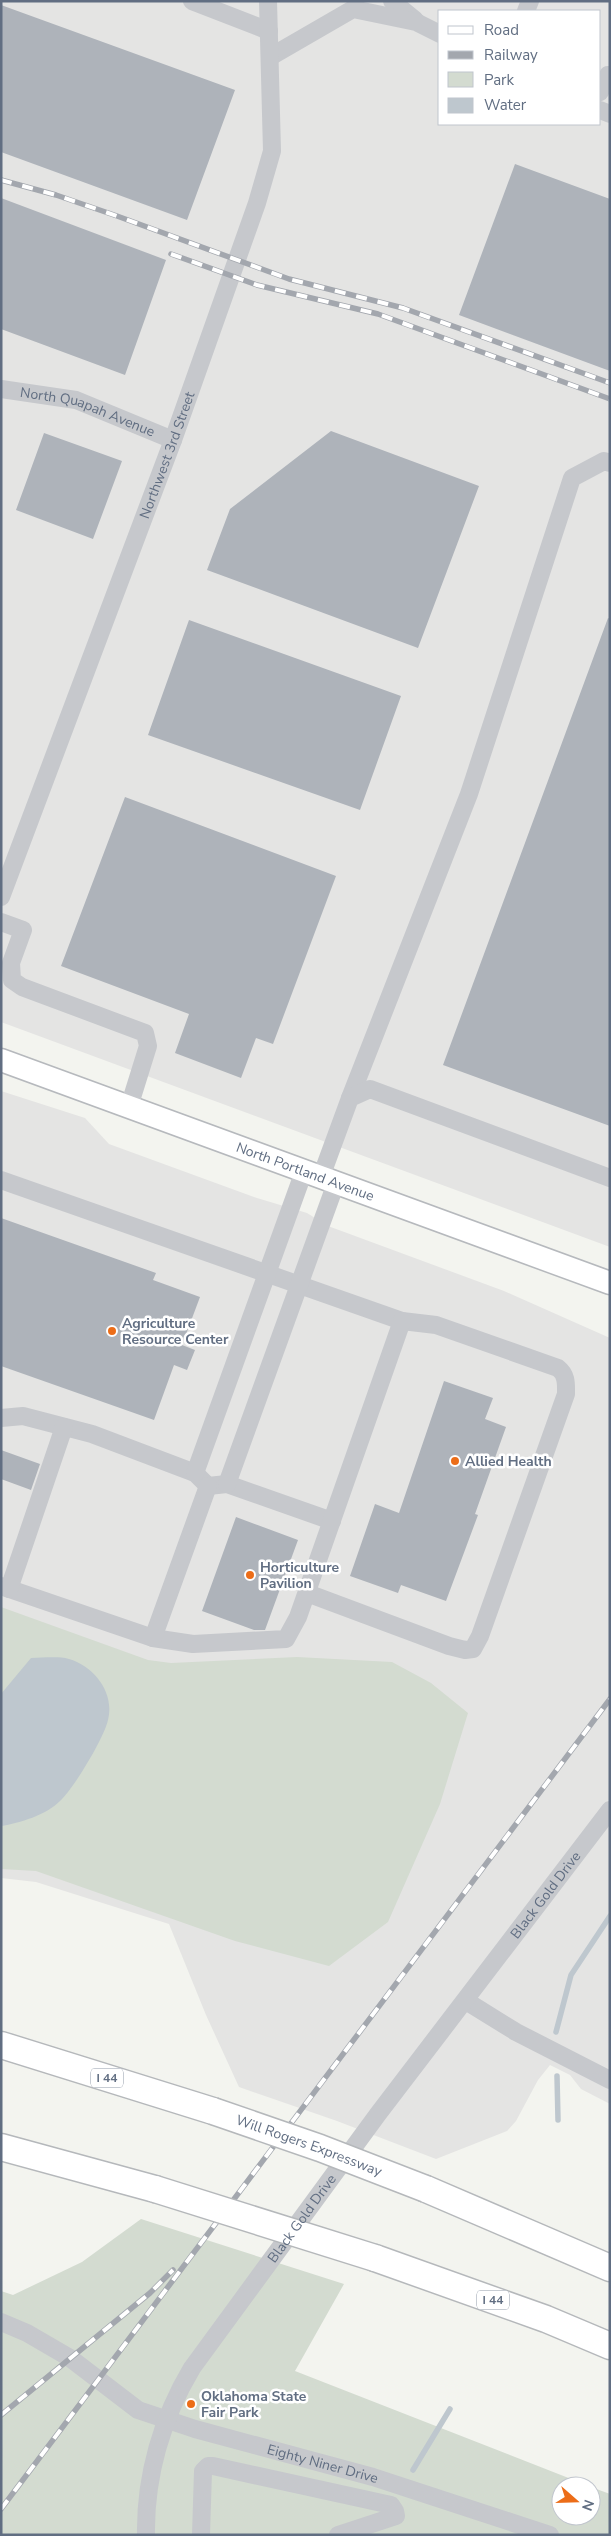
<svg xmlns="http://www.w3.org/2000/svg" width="611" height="2536" viewBox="0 0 611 2536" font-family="'Nunito Sans',sans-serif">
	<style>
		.built { fill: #e4e4e3; fill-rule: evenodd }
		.green { fill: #d3dbd0 }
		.water { fill: #bec7ce }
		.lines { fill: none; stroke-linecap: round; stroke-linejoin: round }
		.stream { stroke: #bec7ce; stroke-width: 5.5 }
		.building { fill: #aeb3ba }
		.major-casing { stroke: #b6b9bd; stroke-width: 25 }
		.highway-casing { stroke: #b5b8bb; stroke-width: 29 }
		.minor { stroke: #c6c8cc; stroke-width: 18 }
		.major { stroke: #fff; stroke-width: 22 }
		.highway { stroke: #fff; stroke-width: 26 }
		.rail-casing { stroke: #a3a7ae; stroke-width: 5.5 }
		.rail { stroke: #fff; stroke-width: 4; stroke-dasharray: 11; stroke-linecap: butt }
		.highway-bridge-casing { stroke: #b5b8bb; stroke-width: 29; stroke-linecap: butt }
		.highway-bridge { stroke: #fff; stroke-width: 26 }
		.poi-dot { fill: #ec6d18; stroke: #fff; stroke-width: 2 }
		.labels { text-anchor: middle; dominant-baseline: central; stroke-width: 5; stroke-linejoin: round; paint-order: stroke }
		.shield { fill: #fff; stroke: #909aa8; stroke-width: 1 }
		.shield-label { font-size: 12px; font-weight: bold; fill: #616e82 }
		.street-label { font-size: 14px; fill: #616e82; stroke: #fff }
		.poi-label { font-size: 14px; font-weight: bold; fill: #616e82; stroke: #fff; text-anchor: start }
	</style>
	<rect width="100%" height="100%" fill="#f3f4ef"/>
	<!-- built -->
	<path class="built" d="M1 1H610V1247L1 1022ZM440 11H600V124H440Z
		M1 1091 85 1118 109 1144 257 1198 307 1213 328 1226 504 1291 610 1338V2104L581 2089 570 2075 550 2065 538 2080 516 2121 507 2131 436 2159 337 2121 239 2087 206 2015 169 1924 36 1882 1 1878Z"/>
	<!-- green -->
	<path class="green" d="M1 1607 148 1660 171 1663 297 1657 392 1662 431 1683 468 1713 440 1804 388 1922 329 1966 235 1941 36 1871 1 1869Z
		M141 2219 344 2284 295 2371 589 2486H561V2516H591V2487L610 2494V2535H1V2291L13 2295 82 2262Z"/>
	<!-- water -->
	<path class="water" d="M31 1658C43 1658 58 1656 69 1659 94 1666 115 1693 108 1720 104 1738 74 1788 60 1801 46 1815 20 1823 1 1826V1694Z"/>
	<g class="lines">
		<!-- stream -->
		<path class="stream" d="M556 2032 571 1975 610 1916
			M557 2076 558 2120
			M413 2470 450 2409"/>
	</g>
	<!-- building -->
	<path class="building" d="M1 5 235 90 187 220 1 152Z
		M515 164 610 199V371L459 315Z
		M1 198 166 260 125 375 1 329Z
		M331 431 479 486 418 648 207 570 230 509Z
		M44 433 122 461 93 539 16 510Z
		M608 618 610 619V1126L443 1065Z
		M189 620 401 696 360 810 148 735Z
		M125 797 336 876 273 1044 256 1038 241 1078 175 1053 189 1014 61 966Z
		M1 1218 156 1273 153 1280 200 1297 182 1345 195 1350 187 1370 174 1365 154 1420 1 1366Z
		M444 1381 493 1398 485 1419 506 1427 475 1514 478 1515 446 1601 401 1585 398 1593 350 1576 375 1504 399 1513Z
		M1 1450 40 1464 31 1490 1 1479Z
		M236 1517 298 1540 265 1630H254L202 1611Z"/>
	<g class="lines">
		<!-- major casing -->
		<g class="major-casing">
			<g id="major">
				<path id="s5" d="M1 1060 610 1283"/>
			</g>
		</g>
		<!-- highway casing -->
		<g class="highway-casing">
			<path id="highway" d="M1 2045 213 2111
				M1 2147 155 2189
				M426 2189 610 2268
				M375 2258 546 2319 610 2346"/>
		</g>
		<!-- minor -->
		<g class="minor">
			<path d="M192 1 269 31"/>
			<path d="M392 1 415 20"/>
			<path d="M526 11 530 1"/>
			<path d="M270 57 353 9 416 22 440 34"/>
			<path d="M600 92 608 75H610"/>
			<path d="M600 110 610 114"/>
			<path id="s1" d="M1 389 76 400 173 440"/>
			<path id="s2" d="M1 897 173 440 257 203 272 151 268 1"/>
			<path d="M1 922 23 930 11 963 12 980 22 987 145 1033 148 1046 129 1107"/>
			<path d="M350 1098 469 794 572 478 604 461 610 463"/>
			<path d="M321 1177 350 1098 370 1089 610 1178"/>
			<path d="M1 1180 402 1321 436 1325 558 1368C567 1375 566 1384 566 1394L480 1636 473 1649 465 1650 449 1646 307 1593"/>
			<path d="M1 1418 23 1416 92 1434 195 1473 208 1486 227 1484 332 1521"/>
			<path d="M195 1473 304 1171"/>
			<path d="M227 1484 336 1183"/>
			<path d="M1 1586 153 1638 193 1644 286 1639 298 1617 402 1321"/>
			<path d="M9 1589 64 1427"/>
			<path d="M153 1638 208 1486"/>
			<path d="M466 2001 516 2032 610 2080"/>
			<path id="s3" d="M1 2322 27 2333 70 2358 138 2410 195 2429 373 2477 550 2535"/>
			<path id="s4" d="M146 2535C145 2476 162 2418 192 2368L378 2114 610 1810"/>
			<path d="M201 2535 203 2471 208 2466H213L391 2505 395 2511 396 2516 338 2535"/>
		</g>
		<!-- major -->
		<use href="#major" class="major"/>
		<!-- highway -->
		<use href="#highway" class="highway"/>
		<!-- rail casing -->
		<g class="rail-casing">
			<path id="rail" d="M1 180 56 195 117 216 289 279 403 308 610 383
				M171 254 257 285 378 314 610 399
				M1 2415 150 2293 173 2270
				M1 2509 610 1699"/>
		</g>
		<!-- rail -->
		<use href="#rail" class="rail"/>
		<!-- highway-bridge casing -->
		<g class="highway-bridge-casing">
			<g id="highway-bridge">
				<path id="s6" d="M213 2111 320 2148 426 2189"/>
				<path d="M155 2189 375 2258"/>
			</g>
		</g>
		<!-- highway-bridge -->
		<use href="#highway-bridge" class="highway-bridge"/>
	</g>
	<!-- markers -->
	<g class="poi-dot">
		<circle cx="112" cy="1331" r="5"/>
		<circle cx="455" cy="1461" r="5"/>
		<circle cx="250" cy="1575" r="5"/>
		<circle cx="191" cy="2404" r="5"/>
	</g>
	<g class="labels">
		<!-- shield labels -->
		<g class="shield">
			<rect x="91" y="2068.5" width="32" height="19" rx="4"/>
			<rect x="477" y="2290.5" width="32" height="19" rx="4"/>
		</g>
		<g class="shield-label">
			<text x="107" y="2078">I 44</text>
			<text x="493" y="2300">I 44</text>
		</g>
		<!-- street labels -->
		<g class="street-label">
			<text stroke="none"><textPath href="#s1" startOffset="90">North Quapah Avenue</textPath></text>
			<text stroke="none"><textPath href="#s2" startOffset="472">Northwest 3rd Street</textPath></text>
			<text stroke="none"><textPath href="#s5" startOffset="324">North Portland Avenue</textPath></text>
			<text stroke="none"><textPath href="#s4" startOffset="766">Black Gold Drive</textPath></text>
			<text stroke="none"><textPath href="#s6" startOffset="102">Will Rogers Expressway</textPath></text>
			<text stroke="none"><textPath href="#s4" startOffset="361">Black Gold Drive</textPath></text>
			<text stroke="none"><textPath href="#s3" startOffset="356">Eighty Niner Drive</textPath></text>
		</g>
		<!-- poi labels -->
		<g class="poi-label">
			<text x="122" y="1323">Agriculture<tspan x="122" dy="16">Resource Center</tspan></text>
			<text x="465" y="1461">Allied Health</text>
			<text x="260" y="1567">Horticulture<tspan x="260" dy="16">Pavilion</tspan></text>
			<text x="201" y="2396">Oklahoma State<tspan x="201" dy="16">Fair Park</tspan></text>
		</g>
	</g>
	<!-- border -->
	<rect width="611" height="2536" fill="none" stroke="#616e82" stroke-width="5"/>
	<!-- legend -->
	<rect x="438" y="10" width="162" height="115" fill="#ffffff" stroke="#c0c5cd"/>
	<rect x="448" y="26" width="25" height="8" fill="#ffffff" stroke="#c0c5cd"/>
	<text x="484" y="35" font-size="15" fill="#616e82">Road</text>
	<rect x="448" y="51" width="25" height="8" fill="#a3a7ae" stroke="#c0c5cd"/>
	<text x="484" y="60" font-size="15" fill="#616e82">Railway</text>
	<rect x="448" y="72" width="25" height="15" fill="#d3dbd0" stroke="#c0c5cd"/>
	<text x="484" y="85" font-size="15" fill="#616e82">Park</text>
	<rect x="448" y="98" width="25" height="15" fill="#bec7ce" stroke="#c0c5cd"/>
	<text x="484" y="110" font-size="15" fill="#616e82">Water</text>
	<!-- north arrow -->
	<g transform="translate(576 2501) rotate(110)"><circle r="24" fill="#ffffff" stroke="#c0c5cd"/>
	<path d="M0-4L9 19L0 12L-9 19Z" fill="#ec6d18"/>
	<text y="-8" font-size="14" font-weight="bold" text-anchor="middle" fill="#616e82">N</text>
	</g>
</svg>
